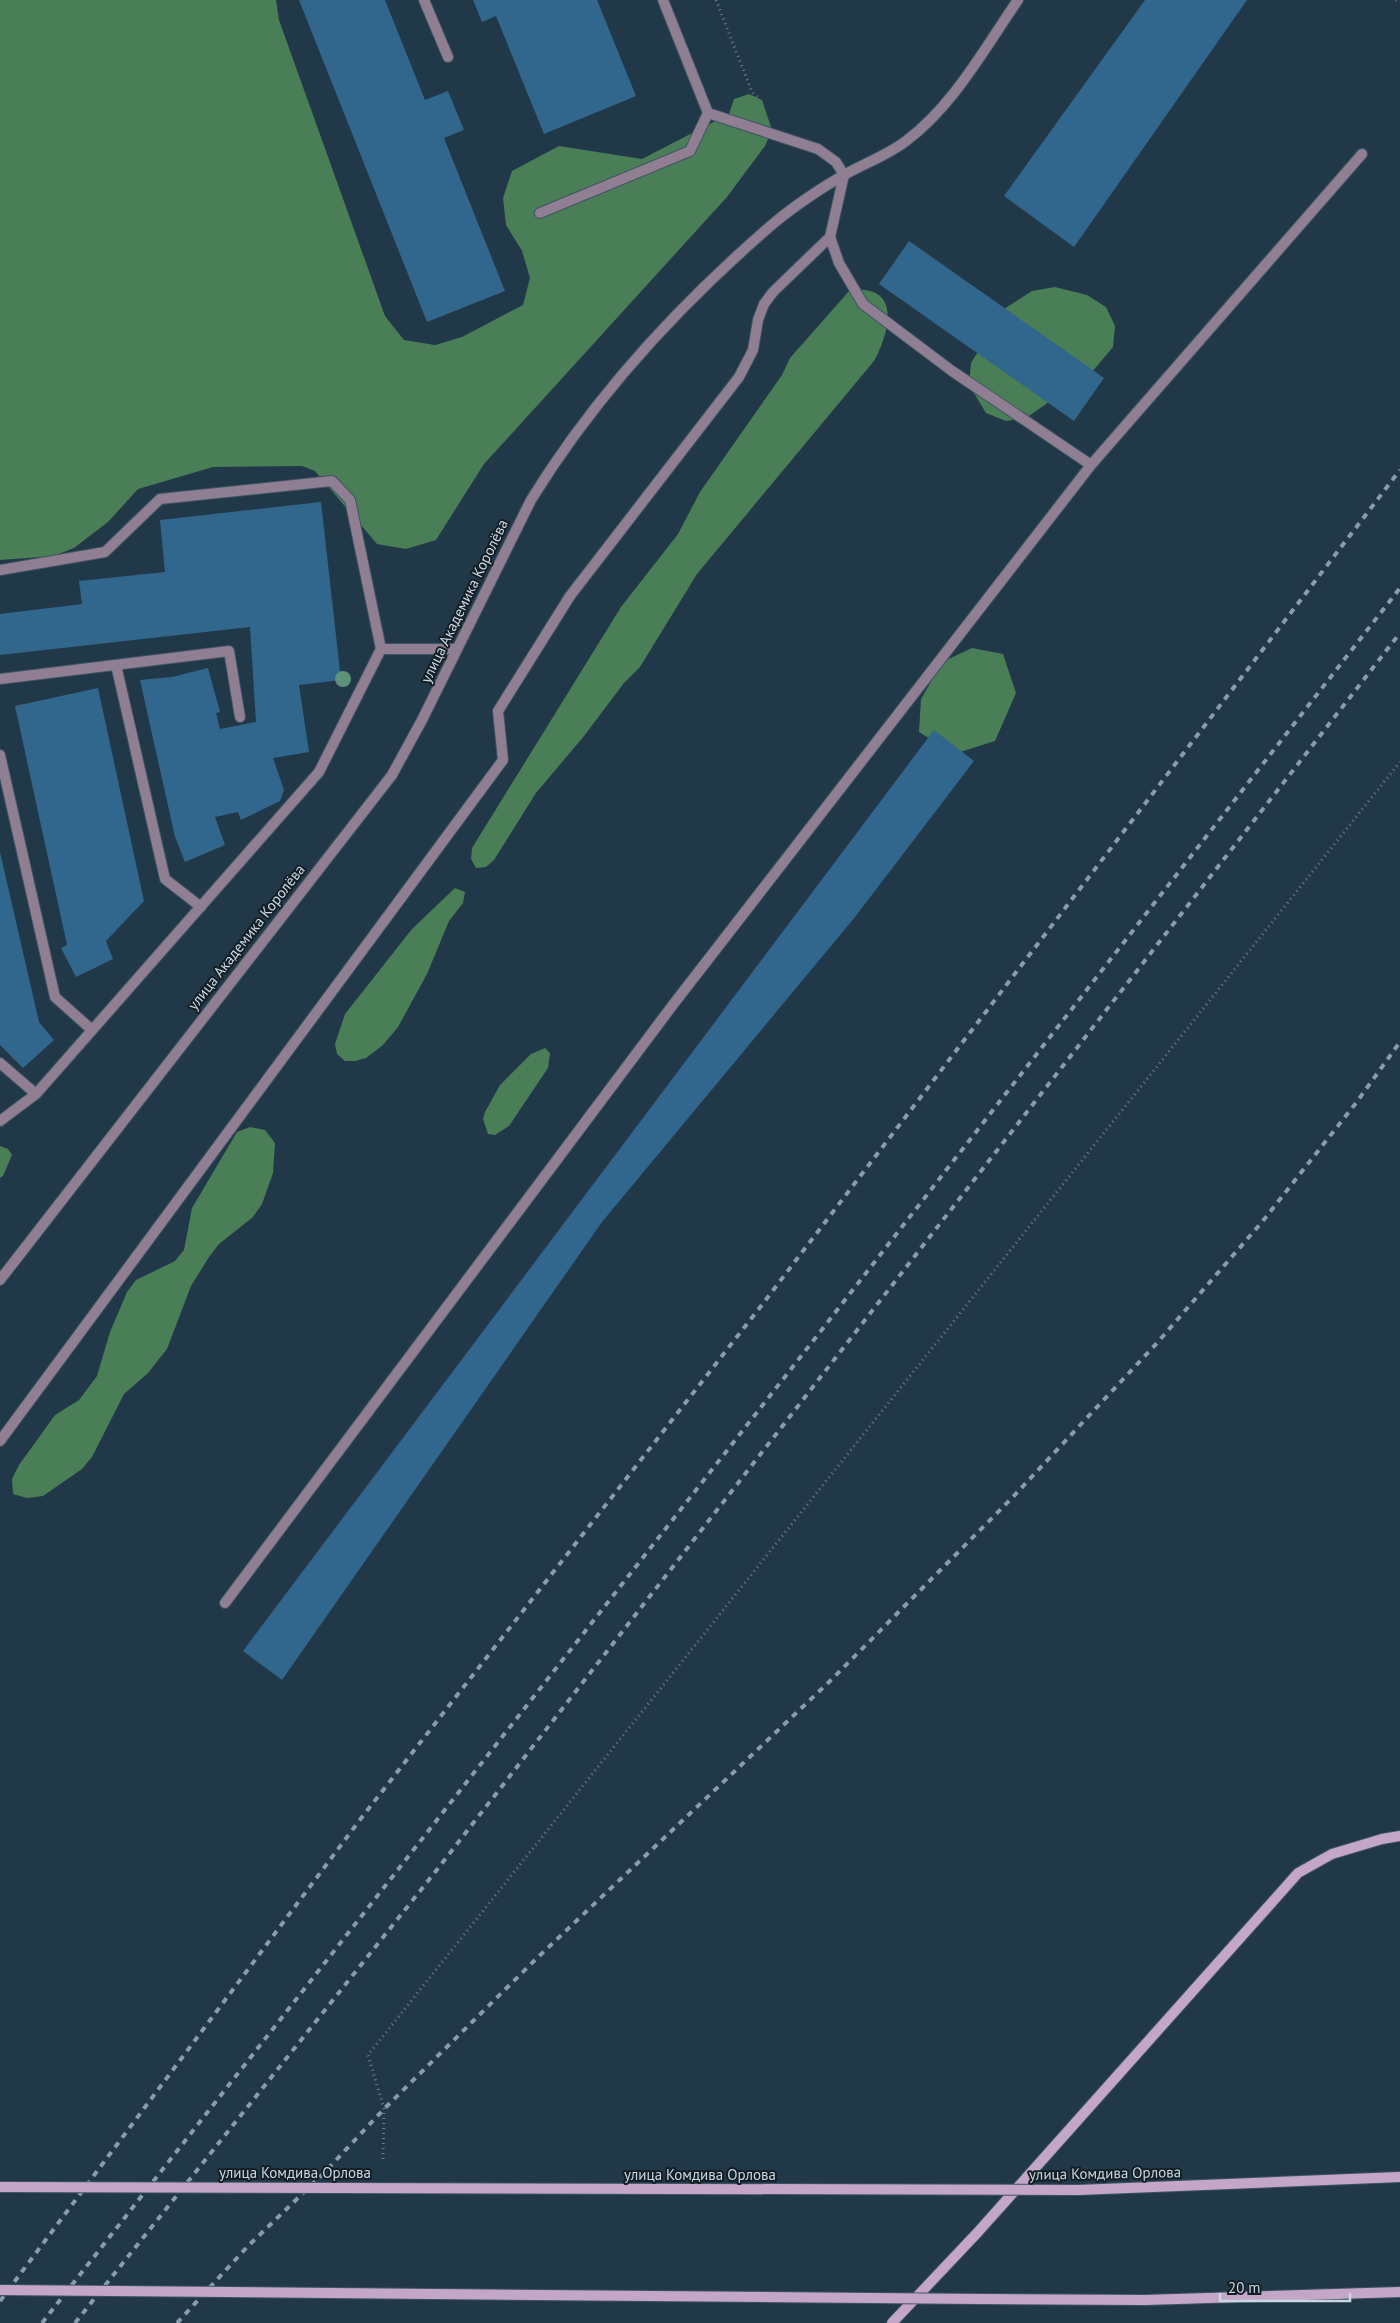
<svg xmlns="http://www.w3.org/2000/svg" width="1400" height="2323" viewBox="0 0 1400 2323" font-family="'PT Sans',sans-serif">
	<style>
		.forest { fill: #497e57 }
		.building { fill: #31678d }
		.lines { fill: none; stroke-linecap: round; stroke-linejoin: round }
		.lane-casing { stroke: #3f5564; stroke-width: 12 }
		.street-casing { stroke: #3f5564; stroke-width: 12 }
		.secondary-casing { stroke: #3f5564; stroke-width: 12 }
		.path { stroke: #6c7e8c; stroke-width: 3; stroke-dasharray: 1 4; stroke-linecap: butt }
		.lane { stroke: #907e93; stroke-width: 10 }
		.street { stroke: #907e93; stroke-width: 10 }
		.secondary { stroke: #c4a7c8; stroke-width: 10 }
		.rail { stroke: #8b9ca9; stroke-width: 4; stroke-dasharray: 6 6; stroke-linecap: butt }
		.secondary-bridge-casing { stroke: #3f5564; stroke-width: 12; stroke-linecap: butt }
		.secondary-bridge { stroke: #c4a7c8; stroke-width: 10 }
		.tree { fill: #5e937a }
		.labels { text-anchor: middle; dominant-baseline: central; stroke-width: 4; stroke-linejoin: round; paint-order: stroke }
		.street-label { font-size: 15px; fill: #cad7e2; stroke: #141e25 }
	</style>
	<rect width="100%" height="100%" fill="#213848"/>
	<!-- forest -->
	<path class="forest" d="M0 0H276L279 20 385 316 404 340 435 345 462 337 523 305 530 278 522 251 506 225 503 198 512 171 559 146 642 159 729 114 734 99 749 94 762 100 772 130 765 146 727 197 484 464 436 540 406 549 377 544 315 471 302 466 213 467 138 489 108 522 74 548 54 556 0 560Z
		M1055 287 1087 295 1106 307 1115 326 1113 347 1092 372 1026 418 1006 421 986 413 969 385 971 363 1004 309 1032 291Z
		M850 290C856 290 864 289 870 291 901 299 884 343 874 361L697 574 640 667 624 683 584 736 536 793 494 860 486 867 476 868 471 859 472 848 621 607 678 534 700 492 782 375 790 358Z
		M972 648 1003 654 1016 693 995 741 954 754 919 732 921 699 942 662Z
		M455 888 465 892 463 903 449 921 427 974 398 1027 383 1045 366 1058 355 1061H345L337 1054 335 1044 345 1014 412 929Z
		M545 1048 550 1053 548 1068 509 1126 495 1135 488 1134 483 1119 485 1112 500 1085 531 1054Z
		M250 1127 265 1130 275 1143 273 1173 262 1204 253 1217 219 1244 209 1257 191 1286 167 1349 148 1373 124 1394 92 1457 82 1469 43 1496 27 1498 13 1494 12 1479 19 1465 55 1415 79 1400 97 1376 110 1332 127 1292 136 1280 175 1261 184 1250 192 1208 237 1132Z
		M0 1146 8 1149 12 1155 3 1176 0 1178Z"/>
	<!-- building -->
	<path class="building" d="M299 0H385L425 100 448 91 464 130 444 138 505 291 427 322Z
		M473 0H597L636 96 544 134 496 16 482 22Z
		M1145 0H1247L1074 247 1004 196Z
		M909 241 1104 378 1074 421 879 284Z
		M321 502 341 680 299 685 309 752 273 758 284 790 280 801 241 820 238 812 215 817 225 845 185 862 175 837 140 680 172 677 208 668 220 712 216 713 220 729 256 722 250 627 0 655V614L82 604 79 581 165 572 160 520Z
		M98 688 144 901 106 941 113 959 76 977 61 948 67 945 15 706Z
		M934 730 974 761 855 917 602 1222 282 1680 243 1651Z
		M0 852 39 1022 54 1040 23 1068 0 1045Z"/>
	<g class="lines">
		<!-- lane casing -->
		<g class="lane-casing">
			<path id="lane" d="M424 0 448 57
				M663 0 708 113 818 149 836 162 844 175 830 237 839 263 863 304 952 371 1091 465
				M540 213 690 151 708 113
				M0 570 105 552 160 499 332 481 350 500 381 649
				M116 665 165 879 201 907
				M0 679 229 651 240 717
				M0 755 55 997 92 1030
				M0 1063 36 1094
				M0 1121 36 1094 319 772 381 649H457
				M0 1441 503 760 498 711 570 596 739 377 753 350 758 320 764 304 773 292 830 237
				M225 1603 672 1006 1091 465 1362 154"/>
		</g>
		<!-- street casing -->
		<g class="street-casing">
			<path id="street" d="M0 1280 392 775 422 720 531 500C595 396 682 302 774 223 793 207 824 186 846 174 865 163 888 155 906 141 954 105 984 49 1018 0"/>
		</g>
		<!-- secondary casing -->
		<g class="secondary-casing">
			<path id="secondary" d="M1078 2190 1400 2177
				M981 2299 1145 2300 1400 2292
				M892 2323 978 2232 1298 1873 1332 1854 1382 1839 1400 1836"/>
		</g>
		<!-- path -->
		<path class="path" d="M716 0 752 92 759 98
			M1396 0 1400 3
			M383 2159 384 2109 368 2055 1400 762"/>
		<!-- lane -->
		<use href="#lane" class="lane"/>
		<!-- street -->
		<use href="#street" class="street"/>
		<!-- secondary -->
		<use href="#secondary" class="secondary"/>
		<!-- rail -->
		<path class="rail" d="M0 2301 359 1821 761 1306 1400 470
			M42 2323 813 1341 1400 588
			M75 2323 432 1876 1400 633
			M177 2323 248 2246 322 2175 384 2109 535 1960 829 1682 1011 1499 1157 1343 1262 1222 1356 1103 1400 1042"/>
		<!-- secondary-bridge casing -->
		<g class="secondary-bridge-casing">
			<path id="secondary-bridge" d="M0 2187 1078 2190
				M0 2290 981 2299"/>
		</g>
		<!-- secondary-bridge -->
		<use href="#secondary-bridge" class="secondary-bridge"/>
	</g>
	<!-- trees -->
	<circle class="tree" cx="343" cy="679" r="8"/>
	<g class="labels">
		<!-- street labels -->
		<g class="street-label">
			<text transform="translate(464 601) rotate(-64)">улица Академика Королёва</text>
			<text transform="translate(246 937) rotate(-52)">улица Академика Королёва</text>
			<text x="295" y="2172">улица Комдива Орлова</text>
			<text transform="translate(1105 2173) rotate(-1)">улица Комдива Орлова</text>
			<text x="700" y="2174">улица Комдива Орлова</text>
		</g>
	</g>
	<!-- scale -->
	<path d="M1220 2293v8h130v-8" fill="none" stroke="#cad7e2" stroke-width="2.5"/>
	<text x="1228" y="2293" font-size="15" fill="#cad7e2" stroke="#141e25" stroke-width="4" paint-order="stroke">20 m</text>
</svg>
